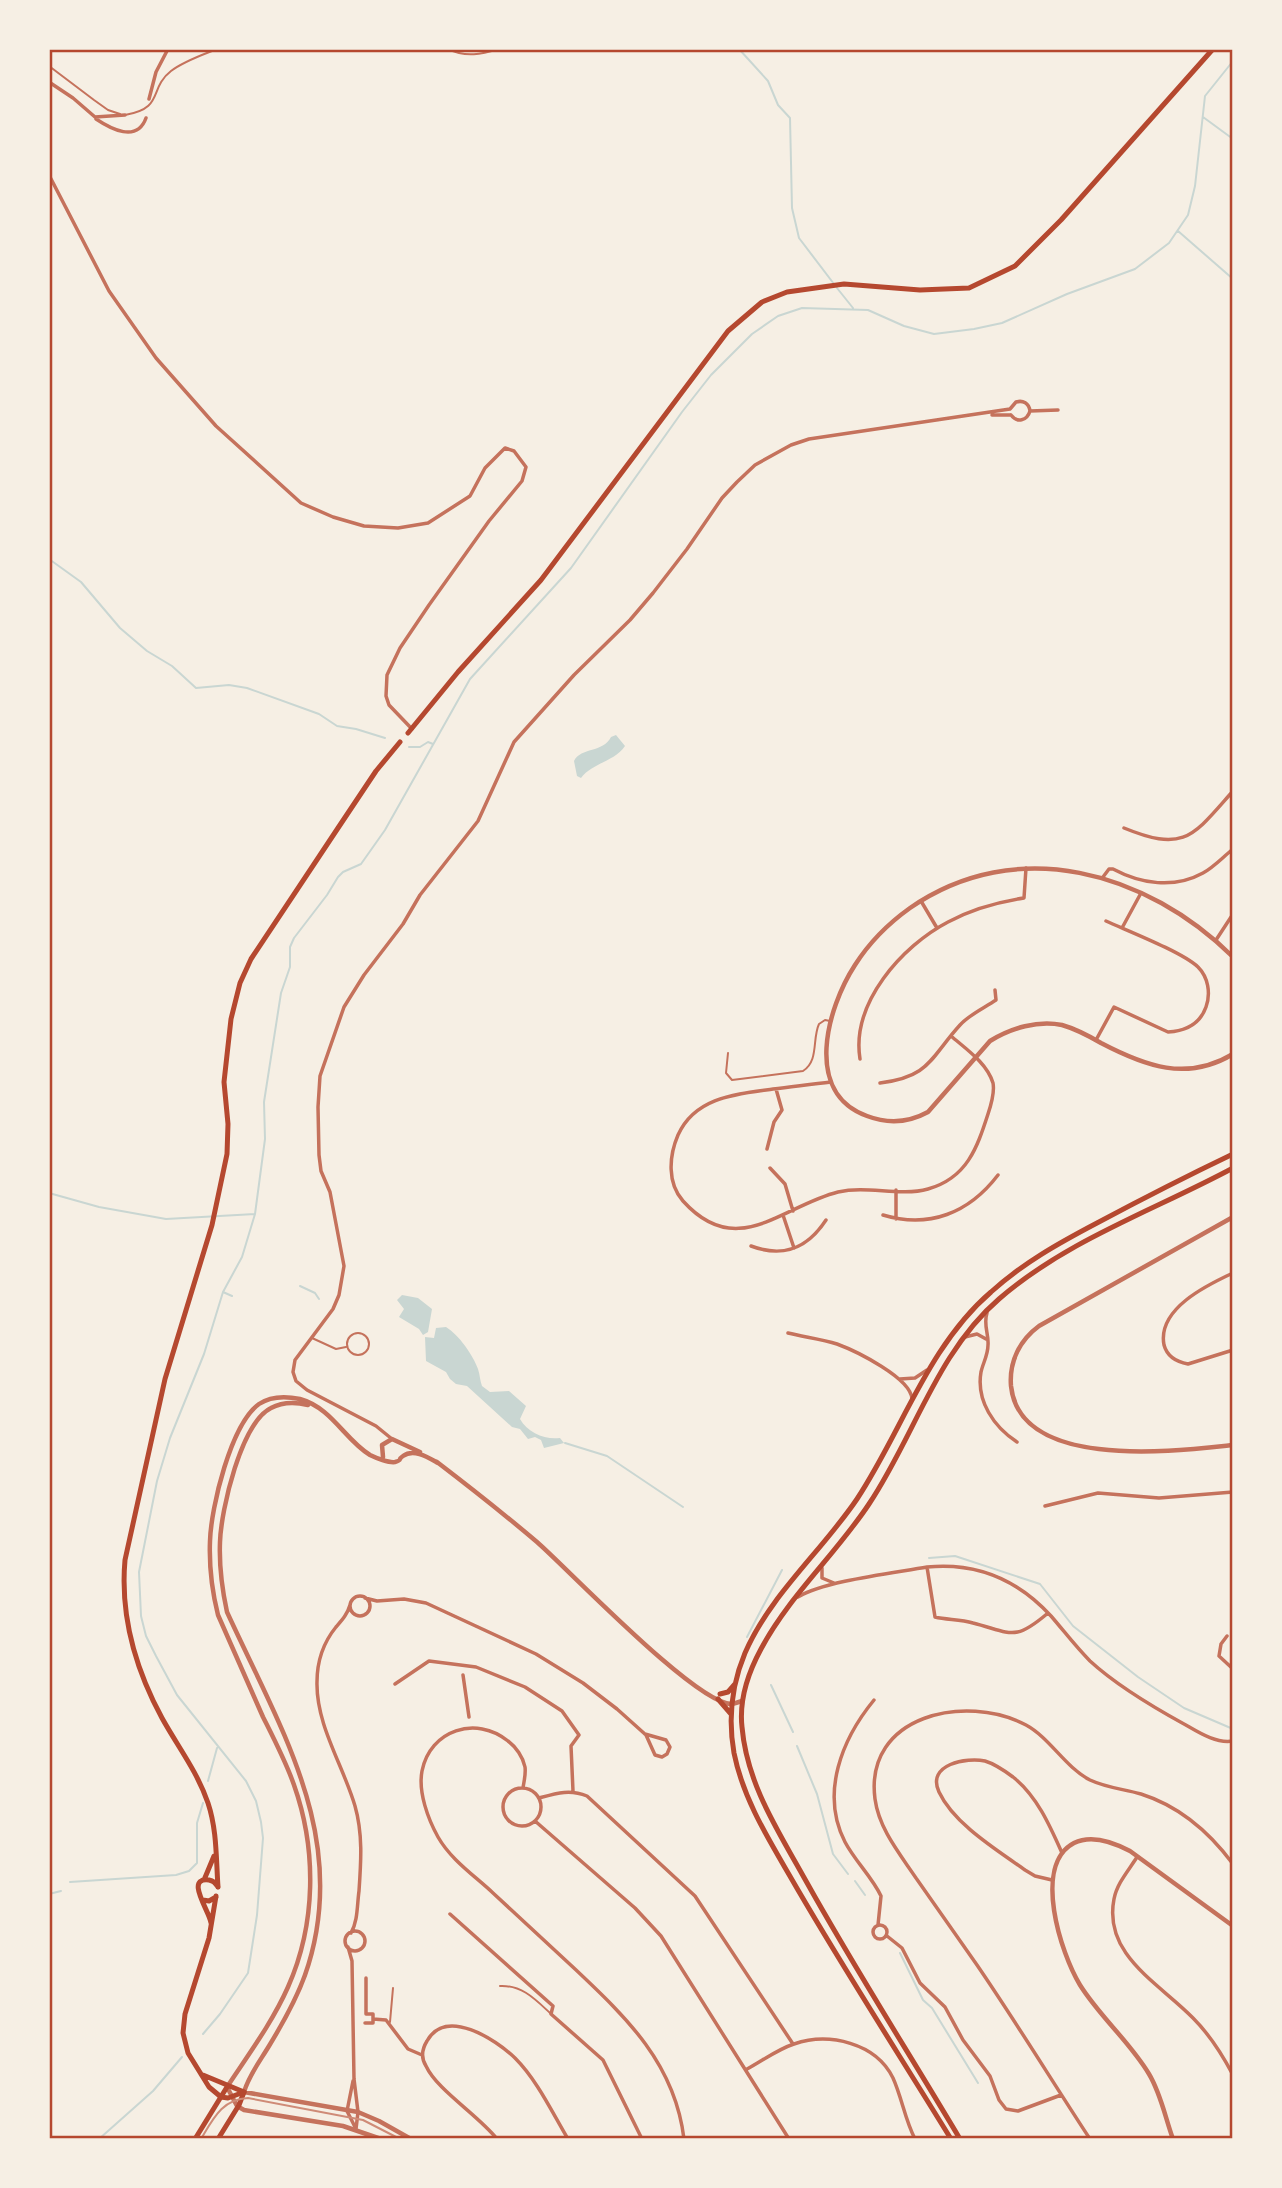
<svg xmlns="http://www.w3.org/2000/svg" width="1282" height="2188" viewBox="0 0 1282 2188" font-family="Helvetica,sans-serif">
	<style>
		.water { fill: #c9d6d2 }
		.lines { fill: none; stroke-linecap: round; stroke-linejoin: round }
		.stream { stroke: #c9d6d2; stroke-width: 2 }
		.service { stroke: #c5725c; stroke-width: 2 }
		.minor { stroke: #c5725c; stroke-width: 3.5 }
		.tertiary { stroke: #c5725c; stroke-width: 4.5 }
		.secondary { stroke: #b5482f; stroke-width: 5 }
		.primary { stroke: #b5482f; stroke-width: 5 }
		.tram { stroke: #cf8b77; stroke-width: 2 }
		.neatline { fill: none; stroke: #b5482f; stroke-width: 2.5 }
	</style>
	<rect width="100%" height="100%" fill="#f6efe4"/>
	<!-- water -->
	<path class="water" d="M616 735 625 746C614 762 592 763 581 778L577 776 574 761C581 747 603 753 611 737Z
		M402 1295 418 1298 432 1309 428 1332 423 1335 419 1329 399 1317 404 1309 397 1300Z
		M446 1327C459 1335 473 1355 478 1369 480 1375 480 1381 482 1386L490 1392 509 1391 526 1406 520 1419C528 1433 545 1440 560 1438L564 1443 544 1448 541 1440 535 1437 528 1439 520 1429 512 1427 467 1386 456 1384 450 1379 446 1372 426 1361 425 1337 434 1338 436 1328Z"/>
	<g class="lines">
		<!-- stream -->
		<path class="stream" d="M739 49 768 81 778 105 790 118 792 208 799 238 834 284
			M1203 117 1233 139
			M1178 231 1233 279
			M837 288 853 308
			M49 559 81 582 120 628 147 651 172 666 196 688 229 685 247 688 319 714 337 726 356 729 385 738
			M409 747H420L428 742 433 744
			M49 1193 99 1207 166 1219 255 1214
			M300 1286 315 1293 319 1299
			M223 1292 232 1296
			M565 1443 607 1456 683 1507
			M929 1558 955 1556 1040 1584 1073 1626 1138 1677 1184 1708 1233 1729
			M747 1637 782 1570
			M771 1685 793 1732
			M797 1746 817 1794 833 1854 848 1874
			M208 1781 217 1748
			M855 1881 865 1895
			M70 1882 176 1875 189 1871 197 1863V1823L203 1803
			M49 1894 61 1891
			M900 1953 923 2000 932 2008 978 2083
			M203 2034 220 2014 248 1973 257 1915 263 1838 261 1822 256 1801 246 1781 177 1695 156 1656 146 1636 141 1616 139 1572 157 1481 170 1438 204 1354 223 1292 242 1257 255 1214 265 1139 264 1102 281 993 290 967V947L294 938 327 895 338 877 343 872 361 864 385 830 470 679 571 568 682 412 711 375 752 334 778 316 802 308 868 310 904 326 934 334 974 329 1002 323 1067 294 1135 269 1169 243 1188 215 1195 186 1205 96 1233 61
			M99 2139 153 2091 182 2057"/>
		<!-- service -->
		<path class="service" d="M448 49C466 58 482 54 499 49
			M49 66 94 100 108 110 120 114
			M125 115C165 108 148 89 171 71 184 61 202 55 217 49
			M728 1053 726 1073 732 1080 803 1071C819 1061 812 1039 819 1024L825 1020 830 1021
			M347 1344a11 11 0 1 1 22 0a11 11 0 1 1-22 0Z
			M312 1338 336 1349 346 1347
			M500 1986C522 1985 535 1999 550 2013
			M390 2022 393 1988"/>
		<!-- minor -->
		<path class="minor" d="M49 82 73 98 95 117 125 115
			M149 99 156 72 168 49
			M96 119C111 129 137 143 146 118
			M49 175 109 291 156 358 216 426 301 503 333 517 364 526 398 528 428 523 470 496 485 468 505 448 514 451 526 467 522 481 489 521 429 605 400 648 387 675 386 696 389 705 412 729
			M1010 409 1016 402C1023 400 1029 403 1030 411
			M1030 411 1058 410
			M992 415H1011
			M1011 415C1017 423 1027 421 1030 411
			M1124 828C1185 853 1193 836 1233 791
			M1103 877 1109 869H1113C1141 884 1174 889 1203 873 1214 867 1223 857 1233 849
			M921 901 937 928
			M1122 928 1141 893
			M1216 940 1233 914
			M1096 1040 1114 1007 1168 1032C1185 1031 1200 1024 1206 1007 1211 993 1208 977 1198 967 1182 952 1128 931 1106 921
			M860 1059C851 1003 902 946 948 922 972 909 998 902 1024 898L1026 868
			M831 1082C811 1084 792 1087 773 1089 736 1094 695 1097 678 1135 669 1156 667 1183 683 1201 737 1261 782 1206 838 1192 868 1185 899 1197 928 1189 967 1178 977 1148 988 1114 991 1105 995 1093 993 1083 987 1063 966 1049 951 1036
			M880 1083C930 1077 930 1058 960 1025 970 1014 984 1008 996 1000L995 990
			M767 1149 774 1122 782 1110 776 1089
			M770 1168 785 1184 793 1211
			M896 1190V1219
			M783 1215 794 1248
			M883 1215C929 1229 969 1213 998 1175
			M751 1246C783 1258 807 1249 826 1220
			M1233 1273C1207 1285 1157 1309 1164 1345 1167 1356 1177 1362 1188 1364L1233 1350
			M987 1313C983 1325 989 1334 988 1345 988 1355 983 1363 981 1372 976 1401 994 1427 1017 1442
			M788 1333C804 1337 822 1339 837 1344 856 1351 911 1378 912 1399
			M965 1337 977 1334 986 1339
			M900 1379 915 1378 927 1370
			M392 1439 376 1426 307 1390 296 1381 293 1372 295 1360 333 1309 339 1295 344 1266 330 1192 321 1171 319 1155 318 1107 320 1076 344 1007 364 975 403 924 420 895 478 821 514 742 574 675 630 620 653 593 687 549 722 498 737 482 755 465 791 445 809 439 1010 409
			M1045 1506 1098 1493 1159 1498 1233 1492
			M927 1567 935 1617C947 1620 960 1619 973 1623 1012 1633 1014 1642 1048 1613
			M822 1568V1578L834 1583
			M350 1606a10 10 0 1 1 20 0a10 10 0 1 1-20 0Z
			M798 1597C824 1581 894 1573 927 1567 977 1562 1018 1580 1051 1616 1064 1631 1076 1647 1090 1661 1115 1684 1153 1707 1184 1724 1198 1732 1216 1744 1233 1741
			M365 1598 377 1601 404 1599 426 1603 536 1654 583 1683 617 1709 646 1735 655 1755 662 1757 667 1754 670 1747 666 1740 645 1734
			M350 1605C347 1615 342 1620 336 1627 323 1643 317 1662 317 1682 316 1725 343 1765 355 1806 363 1834 361 1862 359 1891 357 1905 358 1921 351 1933
			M1227 1636 1221 1644 1219 1656 1233 1669
			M463 1675 469 1717
			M395 1684 429 1661 476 1667 525 1687 562 1711 579 1735 571 1746 573 1791
			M874 1700C842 1739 820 1793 845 1842 855 1861 872 1877 881 1896L878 1925
			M503 1807a19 19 0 1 1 38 0a19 19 0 1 1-38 0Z
			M523 1788C524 1781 526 1774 525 1767 523 1757 516 1747 508 1741 476 1715 430 1730 422 1771 418 1792 428 1819 438 1837 451 1860 475 1876 493 1893 521 1919 548 1944 575 1969 627 2018 675 2064 684 2139
			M539 1798C557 1793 570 1789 587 1796L695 1896 793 2044
			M535 1821 635 1908 661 1936 789 2139
			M1137 1857C1129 1870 1117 1883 1114 1899 1103 1955 1159 1983 1193 2018 1209 2034 1222 2054 1233 2075
			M1052 1880 1035 1876 1025 1870C997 1850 954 1824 939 1792 926 1764 967 1757 985 1761 995 1764 1005 1771 1013 1777 1037 1796 1050 1826 1062 1853
			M450 1914 553 2006 551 2014 603 2060 642 2139
			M873 1932a7 7 0 1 1 14 0a7 7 0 1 1-14 0Z
			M345 1941a10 10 0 1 1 20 0a10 10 0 1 1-20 0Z
			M887 1936 902 1948 920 1983 945 2007 963 2040 990 2076 999 2100 1006 2109 1018 2111 1061 2095
			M348 1947 352 1961 354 2079 358 2112 356 2129
			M373 2019 386 2020 408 2049 422 2055
			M365 2023H373V2014H366V1978
			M747 2069C762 2061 778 2049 794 2044 829 2032 876 2043 893 2078 902 2098 905 2120 915 2139
			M353 2081 347 2111 356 2129
			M497 2139C478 2115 437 2090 426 2066 421 2058 422 2049 427 2041 446 2007 495 2039 515 2058 537 2080 552 2112 568 2139
			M1090 2139C1052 2081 1016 2022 977 1965 957 1936 936 1907 916 1878 900 1854 879 1829 875 1799 864 1715 966 1693 1026 1725 1050 1738 1065 1767 1090 1780 1107 1788 1124 1789 1141 1794 1179 1806 1210 1833 1233 1864"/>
		<!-- tertiary -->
		<path class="tertiary" d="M1233 957C1147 872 1017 834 910 908 889 923 869 943 855 965 827 1008 803 1093 867 1116 888 1124 908 1123 928 1112L990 1041C1011 1028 1038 1020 1062 1025 1076 1029 1089 1036 1101 1043 1145 1066 1187 1082 1233 1054
			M1233 1217 1039 1326C1020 1340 1009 1361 1011 1386 1020 1471 1176 1451 1233 1445
			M308 1405C296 1402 282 1402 271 1408 241 1423 221 1510 220 1542 219 1566 222 1589 227 1612 281 1730 352 1841 305 1975 296 2000 283 2023 269 2046 260 2061 249 2075 244 2092L358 2112 379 2121 411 2139
			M383 1457 382 1445 392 1439 420 1452
			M437 1462C471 1488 504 1514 537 1542 569 1570 697 1705 732 1704 736 1703 739 1702 742 1701
			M381 2139 343 2126 244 2110 237 2106 227 2087C248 2055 272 2023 288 1987 316 1924 317 1850 294 1785 286 1762 274 1739 263 1717 248 1683 233 1649 218 1615 212 1591 209 1566 210 1541 211 1507 231 1424 259 1404 271 1396 286 1396 300 1399 332 1408 345 1440 370 1455 376 1458 389 1463 395 1462 403 1460 397 1460 403 1456 414 1448 429 1458 438 1463
			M1173 2139C1165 2117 1161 2094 1149 2074 1130 2042 1100 2017 1080 1985 1061 1954 1032 1865 1074 1843 1092 1834 1113 1842 1130 1851L1233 1926"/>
		<!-- secondary -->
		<path class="secondary" d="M720 1694 728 1692 735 1684
			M718 1699 731 1714
			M195 2139 227 2087
			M218 2139 239 2105 244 2092
			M951 2139C900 2056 847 1974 798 1890 773 1846 744 1803 734 1753 728 1719 732 1684 745 1653 770 1595 822 1551 857 1499 902 1431 928 1346 991 1292 1023 1263 1059 1243 1097 1223 1142 1199 1187 1176 1233 1154
			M960 2139C909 2053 855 1969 806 1881 779 1832 747 1785 742 1727 739 1700 748 1673 761 1649 789 1596 836 1554 869 1504 914 1437 937 1352 999 1299 1067 1240 1155 1210 1233 1168"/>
		<!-- primary -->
		<path class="primary" d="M408 733 458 672 541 580 728 331 762 302 787 292 844 284 920 290 969 288 1015 266 1061 220 1213 49
			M204 1880 214 1856
			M218 1887C216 1858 217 1830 208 1803 197 1771 178 1747 162 1718 136 1670 120 1616 125 1560L165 1379 212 1225 227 1154 228 1124 224 1082 231 1019 240 983 251 959 338 828 376 771 400 742
			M216 1896 209 1938 185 2014 183 2033 188 2053 209 2087 221 2097 228 2098 244 2092
			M203 1900 209 1901 216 1897
			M211 1923C210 1912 184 1877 209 1880 214 1881 215 1883 218 1887
			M203 2075 244 2092"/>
		<!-- tram -->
		<path class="tram" d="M201 2139C213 2119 222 2099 248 2098L363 2120 400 2139"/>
	</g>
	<!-- border -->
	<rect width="1282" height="2188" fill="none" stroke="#f6efe4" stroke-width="102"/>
	<rect x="51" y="51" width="1180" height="2086" class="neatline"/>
</svg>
